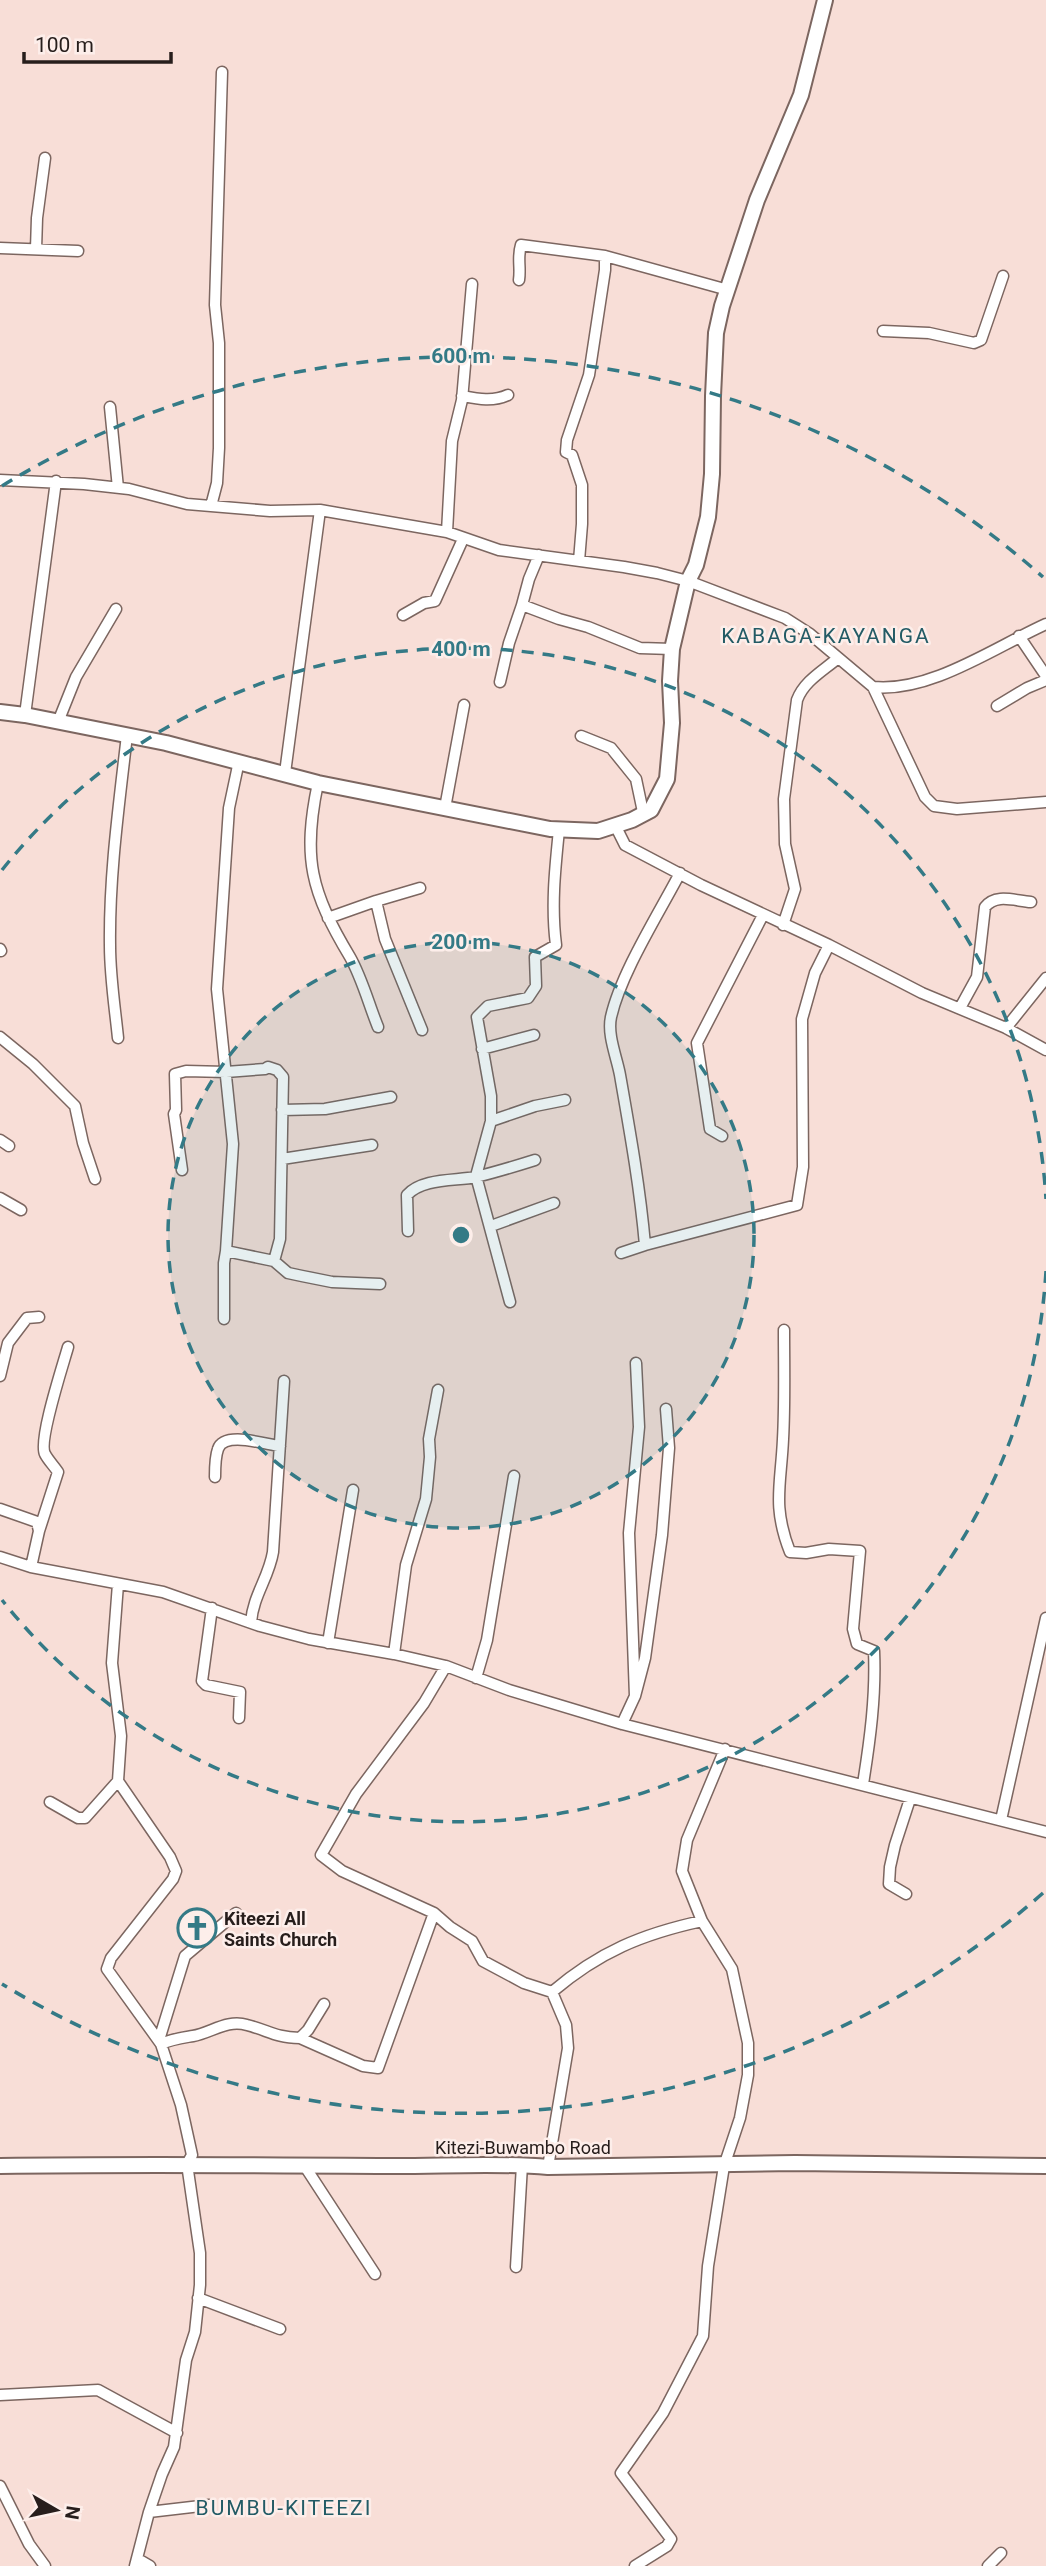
<svg xmlns="http://www.w3.org/2000/svg" width="1046" height="2566" viewBox="0 0 1046 2566" font-family="Roboto,sans-serif">
	<style>
		.lines { fill: none; stroke-linecap: round; stroke-linejoin: round }
		.street-casing { stroke: #7c6660; stroke-width: 13 }
		.secondary-casing { stroke: #7c6660; stroke-width: 18 }
		.street { stroke: #fff; stroke-width: 10 }
		.secondary { stroke: #fff; stroke-width: 14 }
		.ring { fill: none; stroke: #347a86; stroke-width: 3.5; stroke-dasharray: 12 9 }
		.labels { text-anchor: middle; dominant-baseline: central; stroke-width: 5; stroke-linejoin: round; paint-order: stroke }
		.poi-label { font-size: 18px; font-weight: bold; fill: #271e1c; stroke: #fdeeea; text-anchor: start }
		.street-label { font-size: 18px; fill: #271e1c; stroke: #fdeeea }
		.quarter-label { font-size: 21px; letter-spacing: 2px; fill: #235b65; stroke: #fdeeea }
		.centre { fill: #347a86; stroke: #fdeeea; stroke-width: 3.5 }
		.ring-label { font-size: 21px; text-anchor: middle; font-weight: bold; fill: #347a86; stroke: #fdeeea; stroke-width: 5; stroke-linejoin: round; paint-order: stroke }
	</style>
	<rect width="100%" height="100%" fill="#f8ded7"/>
	<g class="lines">
		<!-- street casing -->
		<g class="street-casing">
			<path id="street" d="M0 248 78 251
				M36 249 37 218 45 158
				M519 280C521 267 517 258 521 245L605 256 728 290
				M883 331 929 333 974 343 981 340 1003 276
				M462 396C478 399 493 402 508 395
				M110 407 118 488
				M0 480 84 484 129 489 187 504 211 506 270 511 320 510 447 532 499 550 624 567 657 573 688 581 785 618 810 634 873 687C930 693 995 647 1046 624
				M211 506 217 483 219 448V343L215 305 222 72
				M447 532 452 441 462 400 472 284
				M539 555 529 579 522 605 559 619 588 627 640 648 672 649
				M579 561 582 524V485L572 455 566 452 567 440 589 375 605 270V256
				M403 615 424 603 435 601 463 539
				M1019 636 1046 676
				M500 682 509 643 522 605
				M873 687 925 797 934 806 957 809 1046 802
				M997 706 1027 688 1046 680
				M25 715 56 481
				M58 722 76 677 116 609
				M581 736 611 748 636 779 643 812
				M239 761 229 808 217 989 233 1144 226 1251 274 1261 288 1273 302 1276 332 1282 380 1284
				M285 773 320 510
				M318 783C302 858 311 892 350 957 362 978 369 1005 378 1027
				M445 808 464 705
				M615 825 625 845 701 885 829 945 922 993 1006 1028 1046 1050
				M376 901 420 888
				M328 918 376 901 385 939 422 1030
				M783 925 795 889 785 844 784 799 797 700C804 681 823 671 838 658
				M0 949 1 951
				M960 1008 977 977 985 907C996 893 1015 901 1031 902
				M1006 1028 1046 978
				M0 1037 33 1064 75 1106 83 1143 95 1179
				M118 1038C115 1008 110 977 110 946 109 876 119 805 127 735
				M482 1049 534 1035
				M282 1110 325 1109 391 1097
				M491 1121 535 1106 565 1100
				M722 1136 710 1129 697 1043 763 915
				M0 1140 9 1146
				M282 1159 372 1145
				M182 1170 174 1114 176 1110 175 1074 186 1071 226 1072 265 1069 268 1067 277 1070 283 1077 280 1239 274 1261
				M0 1198 21 1210
				M491 1226 554 1203
				M408 1231 407 1195C422 1178 455 1181 476 1177 496 1172 516 1166 535 1160
				M645 1245 797 1205 803 1167 802 1019 815 973 829 945
				M621 1253 645 1245C640 1188 630 1132 620 1075 617 1058 607 1035 611 1017 621 973 658 915 680 873
				M510 1302 476 1176 491 1121V1096L477 1017 488 1006 528 998 536 986 535 957 556 945C551 906 555 869 559 830
				M224 1319V1263L226 1251
				M784 1330C784 1366 785 1403 783 1439 781 1485 772 1506 790 1552L806 1553 829 1549 860 1551 853 1629 857 1644 874 1651C876 1696 870 1740 863 1784
				M0 1376 8 1343 27 1318 39 1317
				M215 1477C215 1468 215 1457 218 1449 224 1431 264 1444 280 1446
				M0 1509 37 1522 39 1531 31 1567
				M39 1531 58 1472C54 1466 48 1460 45 1454 38 1441 63 1365 68 1347
				M0 1557 31 1567 163 1592 260 1626 309 1639 394 1654 446 1666 509 1690 622 1724 1046 1832
				M118 1584 112 1663 121 1736 118 1781 170 1857 176 1871 173 1879 111 1958 107 1969 161 2044 181 2105 192 2155 187 2164 200 2253V2285L195 2332 186 2360 174 2447 162 2474 149 2512 135 2566
				M212 1608 202 1681 206 1685 240 1692 239 1718
				M251 1622C253 1596 269 1577 273 1552L284 1381
				M328 1643 353 1490
				M394 1654 406 1565 426 1499 430 1457 429 1439 438 1390
				M446 1666 424 1703 356 1794 321 1855 342 1871 434 1913 450 1927 472 1941 483 1961 524 1983 552 1992C599 1952 642 1934 702 1921
				M476 1678 487 1640 514 1476
				M635 1696 629 1533 639 1427 636 1363
				M622 1724 635 1696 645 1658 662 1535 669 1448 666 1409
				M50 1802 78 1818H85L118 1781
				M1001 1820 1046 1618
				M906 1894 889 1884 890 1867 895 1845 910 1799
				M300 2038 363 2066 378 2068 434 1913
				M159 2040 185 1956 236 1913
				M161 2044C172 2039 181 2038 193 2036 211 2033 227 2019 247 2025 270 2031 274 2037 300 2038L308 2030 324 2004
				M304 2165 375 2274
				M548 2167 568 2048 566 2025 552 1992
				M516 2267 522 2165
				M198 2298 280 2329
				M0 2395 98 2390 177 2433
				M0 2486 29 2544 45 2566
				M149 2512 209 2505
				M138 2559 150 2566
				M635 2566 667 2546 671 2539 621 2473 663 2413 703 2336 708 2266 724 2166 740 2118 748 2075V2043L732 1969 702 1921 682 1871 687 1840 725 1749
				M988 2566 1001 2553"/>
		</g>
		<!-- secondary casing -->
		<g class="secondary-casing">
			<path id="secondary" d="M0 712 25 715 166 743 318 783 550 829 598 831 632 820 651 810 667 779 672 723 670 681 672 649 688 581 696 565 708 517 712 474 713 396 716 333 722 306 757 200 801 95 825 0
				M0 2166C126 2164 252 2165 378 2166 435 2167 492 2162 548 2167L795 2163 1046 2166"/>
		</g>
		<!-- street -->
		<use href="#street" class="street"/>
		<!-- secondary -->
		<use href="#secondary" class="secondary"/>
	</g>
	<!-- distance rings -->
	<circle cx="461" cy="1235" r="293" fill="#347a86" fill-opacity=".12"/>
	<g class="ring">
		<circle cx="461" cy="1235" r="293"/>
		<path d="M1046 1271A586 586 0 0 1 2 1600M2 870A586 586 0 0 1 1046 1199"/>
		<path d="M1043 1893A879 879 0 0 1 2 1984M2 486A879 879 0 0 1 1043 577"/>
	</g>
	<!-- icons -->
	<defs>
		<g id="church-ring" transform="scale(2.0125)"><circle r="9.5" fill="#fdeeea" stroke="#347a86" stroke-width="1.5"/><path d="M-1.2-6h2.4v3.5h3.3v2.4h-3.3V6h-2.4V-.1h-3.3v-2.4h3.3Z" fill="#347a86"/></g>
	</defs>
	<g fill-rule="evenodd">
		<use href="#church-ring" x="197" y="1928"/>
	</g>
	<g class="labels">
		<!-- poi labels -->
		<g class="poi-label">
			<text x="224" y="1918">Kiteezi All<tspan x="224" dy="21">Saints Church</tspan></text>
		</g>
		<!-- street labels -->
		<g class="street-label">
			<text x="523" y="2147">Kitezi-Buwambo Road</text>
		</g>
		<!-- quarter labels -->
		<g class="quarter-label">
			<text x="826" y="636">KABAGA-KAYANGA</text>
			<text x="284" y="2508">BUMBU-KITEEZI</text>
		</g>
	</g>
	<circle cx="461" cy="1235" r="10" class="centre"/>
	<g class="ring-label">
		<text x="461" y="363">600 m</text>
		<text x="461" y="656">400 m</text>
		<text x="461" y="949">200 m</text>
	</g>
	<!-- north arrow -->
	<g transform="translate(56 2510) rotate(99)" stroke="#fdeeea" stroke-width="5" paint-order="stroke">
	<path d="M0-5L12 26L0 18L-12 26Z" fill="#271e1c"/>
	<text y="-10" font-size="19" font-weight="bold" text-anchor="middle" fill="#271e1c">N</text>
	</g>
	<!-- scale -->
	<path d="M24 52v10h147v-10" fill="none" stroke="#271e1c" stroke-width="3.5"/>
	<text x="35" y="52" font-size="21" fill="#271e1c" stroke="#fdeeea" stroke-width="5" paint-order="stroke">100 m</text>
</svg>
